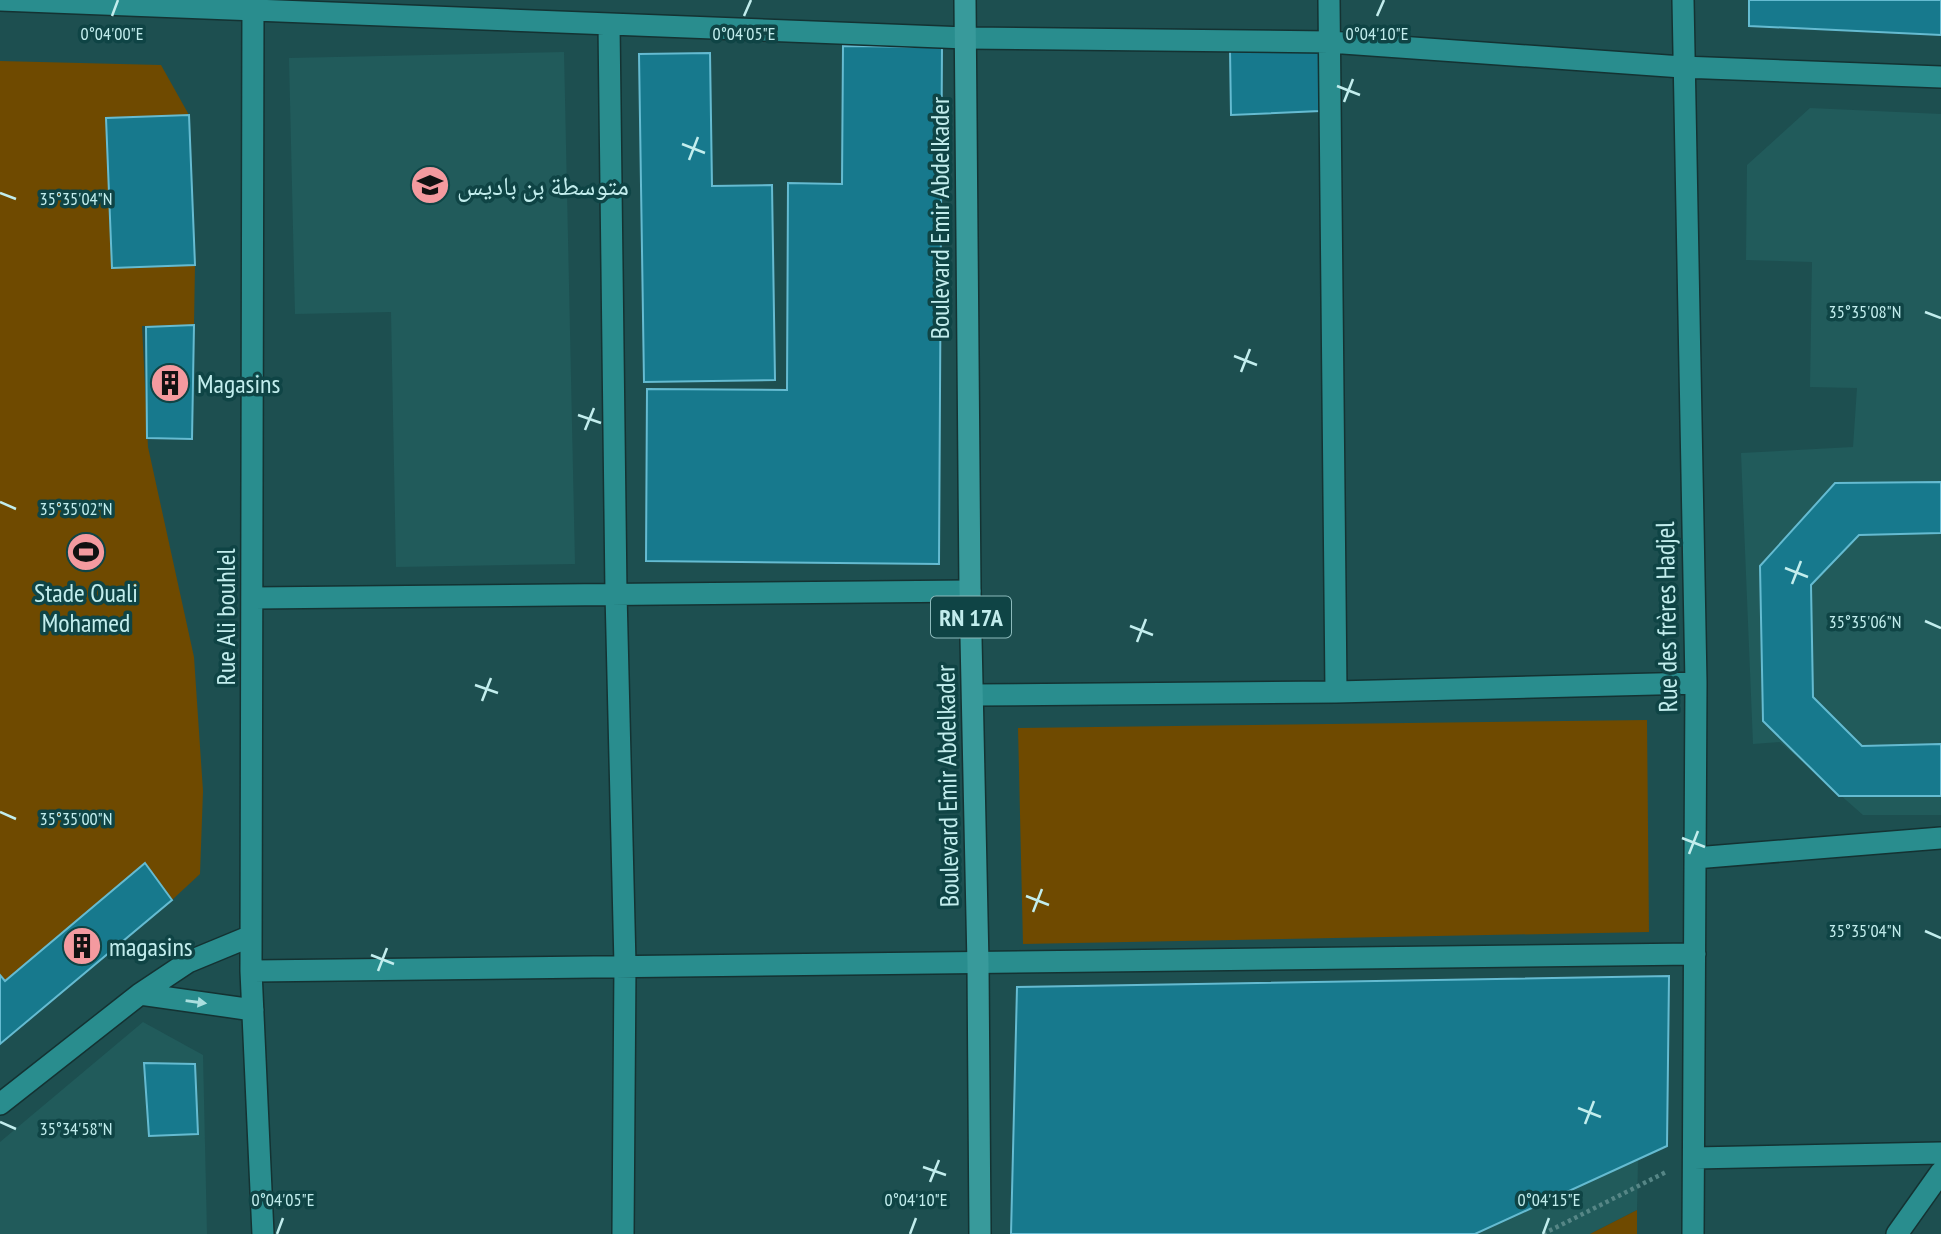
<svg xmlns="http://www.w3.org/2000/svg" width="1941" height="1234" viewBox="0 0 1941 1234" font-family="'PT Sans Narrow','Noto Naskh Arabic',sans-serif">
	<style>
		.built { fill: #215b5b }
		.green { fill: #6f4a00 }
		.building { fill: #17798d; stroke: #65bbd1; stroke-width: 2 }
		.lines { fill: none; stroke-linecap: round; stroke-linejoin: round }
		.street-casing { stroke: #143232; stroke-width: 24 }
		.primary-casing { stroke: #143232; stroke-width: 24 }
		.path { stroke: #568686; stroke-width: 4.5; stroke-dasharray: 3.5 3.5; stroke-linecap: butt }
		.street { stroke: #298d8e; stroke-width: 21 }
		.primary { stroke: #389a9b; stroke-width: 21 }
		.oneway { fill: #abdfdf }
		.ticks { fill: none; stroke: #c2eded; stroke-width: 2.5 }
		.labels { text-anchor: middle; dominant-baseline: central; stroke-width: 7; stroke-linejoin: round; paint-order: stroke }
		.shield { fill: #0f4445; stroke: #8cbabb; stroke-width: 2 }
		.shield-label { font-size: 24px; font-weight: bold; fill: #c2eded }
		.poi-label { font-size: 26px; fill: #c2eded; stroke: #0f4445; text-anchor: start }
		.street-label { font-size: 26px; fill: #c2eded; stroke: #0f4445 }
		.ticks-label { font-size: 18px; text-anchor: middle; fill: #c2eded; stroke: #0f4445; stroke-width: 7; stroke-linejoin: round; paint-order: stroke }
	</style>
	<rect width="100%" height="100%" fill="#1d4f50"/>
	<!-- built -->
	<path class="built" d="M564 52 575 564 396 567 391 312 295 314 289 58Z
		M1810 108 1941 114V815H1863L1780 742 1753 744 1741 453 1853 447 1857 388 1810 387 1812 262 1746 260 1747 165Z
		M143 1022 203 1055 207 1234H0V1142Z
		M1638 1159 1637 1210 1590 1234H1478Z"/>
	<!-- green -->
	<path class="green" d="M0 61 161 65 189 115 107 118 112 268 195 265 194 325 142 326 148 447 194 657 203 791 200 874 172 900 5 981 0 975Z
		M1647 720 1649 932 1023 944 1018 728Z
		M1637 1210V1234H1590Z"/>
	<!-- building -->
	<path class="building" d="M1749 0H1941V35L1749 26Z
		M843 46 942 47 939 564 646 561 647 389 787 390 788 183 842 184Z
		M1321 48 1320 111 1231 115 1230 50Z
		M710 53 712 186 772 185 775 380 644 382 639 54Z
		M189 115 195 265 112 268 106 118Z
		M194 325 192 439 147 438 146 327Z
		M1941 482V533L1859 535 1811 585 1813 697 1862 746 1941 744V796H1839L1763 721 1760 566 1835 483Z
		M145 863 172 900 0 1044V975L5 981Z
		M1669 976 1667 1146 1475 1234H1011L1017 987Z
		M144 1063 195 1064 198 1134 149 1136Z"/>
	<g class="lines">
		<!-- street casing -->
		<g class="street-casing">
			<path id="street" d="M0 0 966 38 1329 42 1682 67 1941 77
				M253 0 251 971 263 1234
				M1329 0 1336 692
				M1683 0 1696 683 1693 1234
				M609 24 616 593 625 965 623 1234
				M253 598 970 591
				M973 695 1336 692 1696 683
				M1695 858 1941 838
				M251 971 1695 954
				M140 994 253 1010
				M0 1104 140 994 188 962 251 936
				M1694 1158 1941 1153
				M1897 1234 1941 1172"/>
		</g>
		<!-- primary casing -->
		<g class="primary-casing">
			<path id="primary" d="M965 0 970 591 978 964 980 1234"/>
		</g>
		<!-- path -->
		<path class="path" d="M1543 1234 1668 1171"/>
		<!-- street -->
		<use href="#street" class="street"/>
		<!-- primary -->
		<use href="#primary" class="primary"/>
	</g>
	<!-- one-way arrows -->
	<defs><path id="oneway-solid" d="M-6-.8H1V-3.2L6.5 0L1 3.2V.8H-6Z" transform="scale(1.75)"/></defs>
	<use class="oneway" href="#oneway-solid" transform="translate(196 1002) rotate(8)"/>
	<!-- ticks -->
	<path class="ticks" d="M112 16 118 0M744 16 751 0M1377 16 1384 0M1337 86 1360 95M1344 102 1353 79M682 144 705 153M689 160 698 137M0 193 16 199M1925 312 1941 318M1234 356 1257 365M1241 372 1250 349M578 415 601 423M585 430 594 408M0 502 16 509M1785 568 1808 577M1792 584 1801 561M1925 621 1941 628M1130 626 1153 635M1137 642 1146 619M475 685 498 693M482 701 491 678M0 812 16 819M1682 838 1705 847M1689 854 1698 831M1026 896 1049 905M1033 912 1042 889M1925 931 1941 938M371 955 394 964M378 971 387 948M1578 1108 1601 1117M0 1122 16 1129M1585 1124 1594 1101M923 1167 946 1175M930 1182 939 1160M277 1234 283 1218M910 1234 916 1218M1543 1234 1549 1218"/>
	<!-- icons -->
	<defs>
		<g id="school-disc" transform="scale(2.0125)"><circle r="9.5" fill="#f49a9f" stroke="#0f4445"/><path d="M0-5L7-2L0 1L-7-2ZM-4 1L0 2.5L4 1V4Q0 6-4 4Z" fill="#111"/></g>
		<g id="building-disc" transform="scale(2.0125)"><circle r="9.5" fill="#f49a9f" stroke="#0f4445"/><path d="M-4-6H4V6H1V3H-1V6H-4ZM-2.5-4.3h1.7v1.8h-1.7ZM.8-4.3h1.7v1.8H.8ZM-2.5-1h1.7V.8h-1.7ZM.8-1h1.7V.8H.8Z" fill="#111"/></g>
		<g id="stadium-disc" transform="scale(2.0125)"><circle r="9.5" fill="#f49a9f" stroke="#0f4445"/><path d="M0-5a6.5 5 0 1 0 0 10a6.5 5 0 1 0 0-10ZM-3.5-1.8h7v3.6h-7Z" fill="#111"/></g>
	</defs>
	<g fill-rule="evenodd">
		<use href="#school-disc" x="430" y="185"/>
		<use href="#building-disc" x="170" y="383"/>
		<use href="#stadium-disc" x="86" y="552"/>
		<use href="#building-disc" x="82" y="946"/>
	</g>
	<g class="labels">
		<!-- shield labels -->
		<rect class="shield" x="931" y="596.5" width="80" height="41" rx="5"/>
		<g class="shield-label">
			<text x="971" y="617">RN 17A</text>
		</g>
		<!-- poi labels -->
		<g class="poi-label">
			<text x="457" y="185">متوسطة بن باديس</text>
			<text x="197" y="383">Magasins</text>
			<text x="86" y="592" text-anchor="middle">Stade Ouali<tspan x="86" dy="30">Mohamed</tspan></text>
			<text x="109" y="946">magasins</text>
		</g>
		<!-- street labels -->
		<g class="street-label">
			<text transform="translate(939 218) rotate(-90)">Boulevard Emir Abdelkader</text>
			<text transform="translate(225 617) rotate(-90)">Rue Ali bouhlel</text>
			<text transform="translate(1666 617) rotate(-91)">Rue des frères Hadjel</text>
			<text transform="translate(947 786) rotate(-91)">Boulevard Emir Abdelkader</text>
		</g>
	</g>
	<g class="ticks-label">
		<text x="112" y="40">0°04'00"E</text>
		<text x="744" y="40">0°04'05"E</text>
		<text x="1377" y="40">0°04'10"E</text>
		<text x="76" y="205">35°35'04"N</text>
		<text x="1865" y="318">35°35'08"N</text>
		<text x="76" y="515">35°35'02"N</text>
		<text x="1865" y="628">35°35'06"N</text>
		<text x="76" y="825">35°35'00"N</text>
		<text x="1865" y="937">35°35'04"N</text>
		<text x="76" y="1135">35°34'58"N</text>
		<text x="283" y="1206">0°04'05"E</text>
		<text x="916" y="1206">0°04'10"E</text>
		<text x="1549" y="1206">0°04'15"E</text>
	</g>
</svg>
